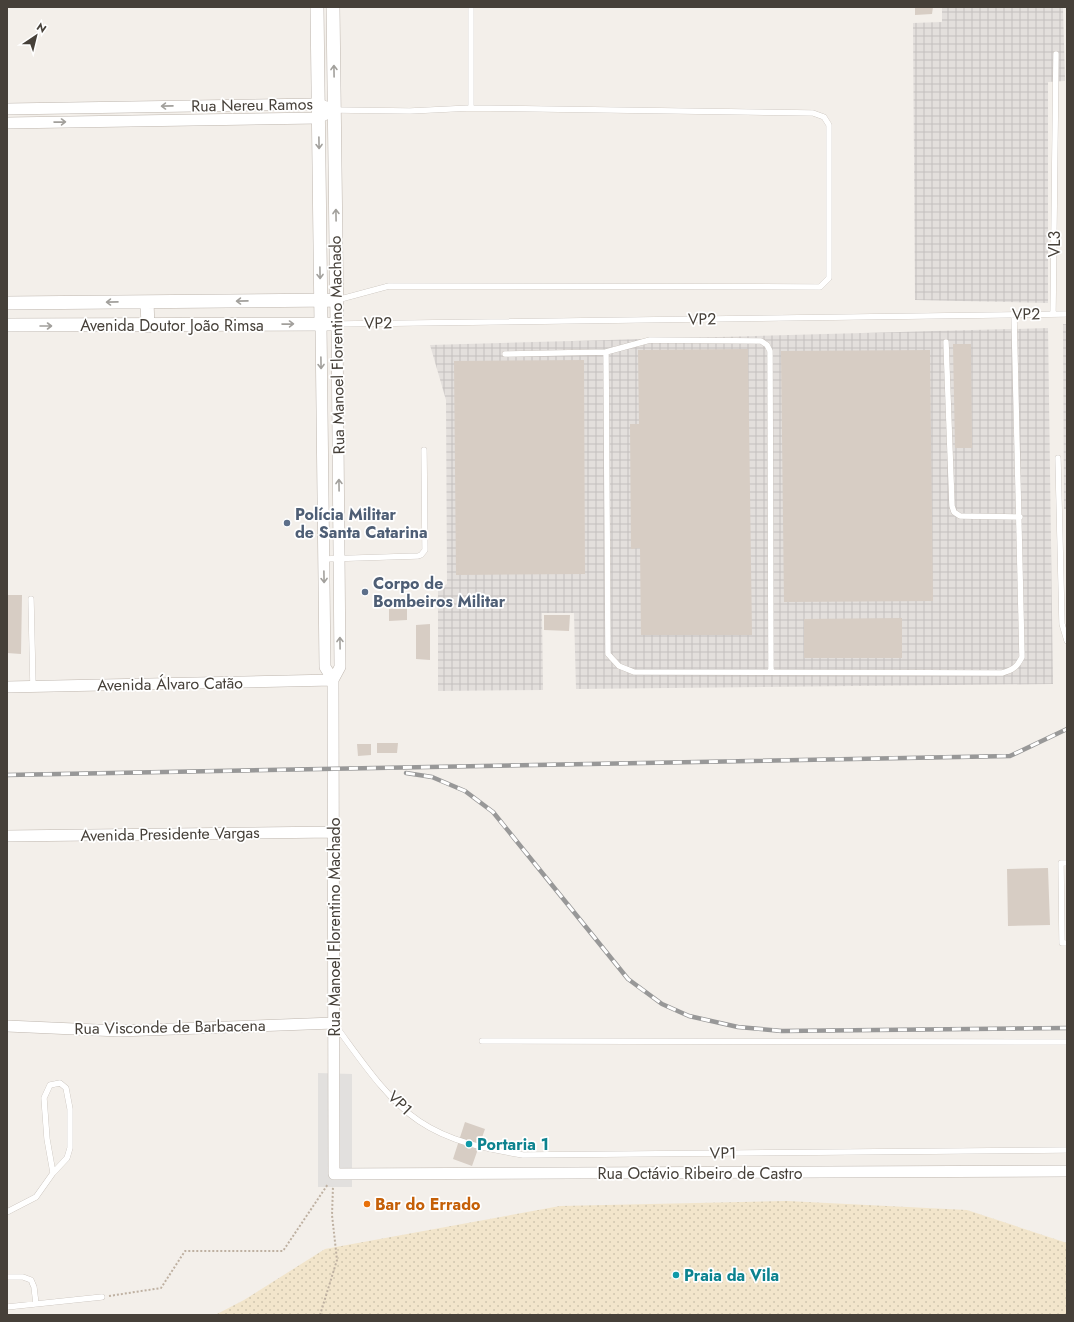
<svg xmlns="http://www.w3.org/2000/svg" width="1074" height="1322" viewBox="0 0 1074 1322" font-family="Jost,sans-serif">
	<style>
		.industrial { fill: url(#industrial-grid) }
		.sand { fill: url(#sand-dots) }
		.parking { fill: #e2e0de }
		.building { fill: #d7cdc4 }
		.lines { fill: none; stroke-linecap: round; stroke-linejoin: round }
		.service-casing { stroke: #beb6ae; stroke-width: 6 }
		.minor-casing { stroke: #beb6ae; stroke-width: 12 }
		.tertiary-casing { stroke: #beb6ae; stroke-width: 14 }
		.path { stroke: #beb0a1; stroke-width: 2; stroke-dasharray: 2 2; stroke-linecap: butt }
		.service { stroke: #fff; stroke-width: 5.5 }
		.minor { stroke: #fff; stroke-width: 11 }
		.tertiary { stroke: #fff; stroke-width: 13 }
		.rail-casing { stroke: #989898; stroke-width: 4.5 }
		.rail { stroke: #fff; stroke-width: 3; stroke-dasharray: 9; stroke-linecap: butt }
		.oneway { stroke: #a2a09c }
		.service-dot { fill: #5c6f8a; stroke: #fff; stroke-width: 1.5 }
		.culture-dot { fill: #0f9aa8; stroke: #fff; stroke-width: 1.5 }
		.food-dot { fill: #e8710a; stroke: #fff; stroke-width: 1.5 }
		.labels { text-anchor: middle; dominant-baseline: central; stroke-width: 3.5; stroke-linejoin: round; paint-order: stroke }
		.street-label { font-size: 16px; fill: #464039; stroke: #fff }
		.service-label { font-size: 16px; font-weight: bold; fill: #4e5e75; stroke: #fff; text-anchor: start }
		.culture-label { font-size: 16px; font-weight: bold; fill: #0d838f; stroke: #fff; text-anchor: start }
		.food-label { font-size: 16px; font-weight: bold; fill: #c56008; stroke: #fff; text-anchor: start }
	</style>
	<defs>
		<pattern id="industrial-grid" width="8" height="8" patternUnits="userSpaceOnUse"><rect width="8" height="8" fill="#e3dfdc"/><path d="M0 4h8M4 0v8" fill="none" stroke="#c4c0be"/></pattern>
		<pattern id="sand-dots" width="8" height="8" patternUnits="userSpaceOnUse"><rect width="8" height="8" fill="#f2e5cb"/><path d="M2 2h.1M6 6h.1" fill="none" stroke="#d1c6af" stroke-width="1.8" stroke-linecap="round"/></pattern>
	</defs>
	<rect width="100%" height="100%" fill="#f3efea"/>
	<!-- industrial -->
	<path class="industrial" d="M942 7H1063L1065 81 1048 82V303L915 300 913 23 942 22Z
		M1063 324H1067V509H1064Z
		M1048 328 1053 684 576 689 574 613H542L543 690 438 691V590L447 584 446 400 430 345Z"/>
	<!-- sand -->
	<path class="sand" d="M787 1201 967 1210 1067 1243V1315H215L244 1300 325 1249 560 1206Z"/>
	<!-- parking -->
	<path class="parking" d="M318 1073 352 1074V1187H318Z"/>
	<!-- building -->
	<path class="building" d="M915 7H933L932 14 915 15Z
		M953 344H971L972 448H955Z
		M748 349 752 635H641L640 548 631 549 630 424H639L638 350Z
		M930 350 933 601 784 602 781 351Z
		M584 360 585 574 456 575 454 361Z
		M7 595H22L21 654 7 653Z
		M407 608V620L389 621V609Z
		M544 615H570L569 631 544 630Z
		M902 618V658H804V619Z
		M430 624V660L416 659V625Z
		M377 743H398L397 753H377Z
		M357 744H371V755L358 756Z
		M1048 868 1050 925 1008 926 1007 869Z
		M465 1122 485 1129 472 1166 453 1159Z"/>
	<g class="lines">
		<!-- service casing -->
		<g class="service-casing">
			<path id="service" d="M471 7V108
				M334 110 410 111 471 108 813 113 824 117 829 125V278L820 287 389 286 337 300
				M1053 314 1056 54
				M337 324 1067 314
				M946 342 952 506 954 512 960 516 1020 517
				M606 352 650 340 761 341 767 345 770 351 771 672
				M505 354 606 352 608 654 619 666 634 672 1002 673C1013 670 1017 667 1022 657L1014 314
				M1058 458 1062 624 1067 641
				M324 559 418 556 421 555 425 550 424 450
				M31 599 33 687
				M1067 863H1061L1062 943H1067
				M335 1025C359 1057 386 1099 419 1121 450 1142 487 1149 523 1155L1067 1150
				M482 1041 1067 1042
				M7 1212 36 1197 53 1173 67 1158 70 1148V1109L66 1088 60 1083 50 1085 44 1098 47 1139 53 1173
				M7 1277H23L31 1280 34 1287 36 1304
				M7 1307 102 1297"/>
		</g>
		<!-- minor casing -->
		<g class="minor-casing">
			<path id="minor" d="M7 109 318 104 326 107
				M7 123 318 118 334 110
				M321 324 325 667 333 680 334 1174 1067 1171
				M333 680 340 667 337 324
				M7 687 333 680
				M7 836 334 832
				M7 1026 119 1031 334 1023"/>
		</g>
		<!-- tertiary casing -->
		<g class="tertiary-casing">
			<path id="tertiary" d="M317 7 321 324
				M147 302 148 326
				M7 303 337 300
				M7 325 337 324 333 7"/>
		</g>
		<!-- path -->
		<path class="path" d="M109 1296 161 1288 185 1251H283L328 1184
			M320 1315 337 1260 332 1215 333 1186"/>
		<!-- service -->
		<use href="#service" class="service"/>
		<!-- minor -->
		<use href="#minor" class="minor"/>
		<!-- tertiary -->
		<use href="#tertiary" class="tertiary"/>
		<!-- rail casing -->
		<g class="rail-casing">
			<path id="rail" d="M406 773 432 777 465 791 493 812 628 979 662 1004 689 1016 738 1027 782 1031 1067 1028
				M7 775 1010 756 1067 729"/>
		</g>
		<!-- rail -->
		<use href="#rail" class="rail"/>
	</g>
	<!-- one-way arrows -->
	<defs><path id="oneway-shaft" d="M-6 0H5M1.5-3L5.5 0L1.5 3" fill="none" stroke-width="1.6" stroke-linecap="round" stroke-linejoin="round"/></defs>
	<g class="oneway">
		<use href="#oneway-shaft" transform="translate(334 71) rotate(-91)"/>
		<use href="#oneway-shaft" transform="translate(167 106) rotate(179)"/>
		<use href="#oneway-shaft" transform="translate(60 122) rotate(-1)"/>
		<use href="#oneway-shaft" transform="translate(319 143) rotate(89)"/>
		<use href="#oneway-shaft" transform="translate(336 215) rotate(-91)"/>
		<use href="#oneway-shaft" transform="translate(320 273) rotate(89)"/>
		<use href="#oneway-shaft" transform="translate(242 301) rotate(179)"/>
		<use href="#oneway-shaft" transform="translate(112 302) rotate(179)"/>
		<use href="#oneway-shaft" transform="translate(288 324) rotate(-1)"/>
		<use href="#oneway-shaft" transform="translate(46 326)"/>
		<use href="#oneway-shaft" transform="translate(321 363) rotate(89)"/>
		<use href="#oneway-shaft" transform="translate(339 485) rotate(-91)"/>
		<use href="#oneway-shaft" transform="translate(324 577) rotate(89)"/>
		<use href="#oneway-shaft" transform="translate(340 643) rotate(-91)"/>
	</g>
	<!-- markers -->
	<g class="service-dot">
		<circle cx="287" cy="523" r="4"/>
		<circle cx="365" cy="592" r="4"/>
	</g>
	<g class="culture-dot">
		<circle cx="469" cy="1144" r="4"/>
		<circle cx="676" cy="1275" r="4"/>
	</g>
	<circle class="food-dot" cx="367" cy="1204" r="4"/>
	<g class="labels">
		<!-- street labels -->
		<g class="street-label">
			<text transform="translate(252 105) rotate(-1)">Rua Nereu Ramos</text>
			<text transform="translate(1054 244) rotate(-90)">VL3</text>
			<text transform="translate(1026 314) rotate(-1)">VP2</text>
			<text transform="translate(702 319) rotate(-1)">VP2</text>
			<text transform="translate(378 323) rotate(-1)">VP2</text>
			<text x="172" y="325">Avenida Doutor João Rimsa</text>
			<text transform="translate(337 345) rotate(-91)">Rua Manoel Florentino Machado</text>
			<text transform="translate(170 684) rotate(-1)">Avenida Álvaro Catão</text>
			<text transform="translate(170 834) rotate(-1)">Avenida Presidente Vargas</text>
			<text transform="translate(334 927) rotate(-90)">Rua Manoel Florentino Machado</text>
			<text transform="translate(170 1027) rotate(-1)">Rua Visconde de Barbacena</text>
			<text transform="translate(400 1103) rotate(44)">VP1</text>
			<text transform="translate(723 1153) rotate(-1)">VP1</text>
			<text x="700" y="1173">Rua Octávio Ribeiro de Castro</text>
		</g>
		<!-- service labels -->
		<g class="service-label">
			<text x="295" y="514">Polícia Militar<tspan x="295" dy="18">de Santa Catarina</tspan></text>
			<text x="373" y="583">Corpo de<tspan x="373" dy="18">Bombeiros Militar</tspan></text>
		</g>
		<!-- culture labels -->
		<g class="culture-label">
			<text x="477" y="1144">Portaria 1</text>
			<text x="684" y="1275">Praia da Vila</text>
		</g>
		<!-- food labels -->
		<g class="food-label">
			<text x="375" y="1204">Bar do Errado</text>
		</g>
	</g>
	<!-- border -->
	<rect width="1074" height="1322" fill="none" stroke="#464039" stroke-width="16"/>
	<!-- north arrow -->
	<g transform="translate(36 36) rotate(35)" stroke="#ffffff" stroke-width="3" paint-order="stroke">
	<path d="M0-3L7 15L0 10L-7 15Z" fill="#464039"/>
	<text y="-6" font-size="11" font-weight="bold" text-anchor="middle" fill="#464039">N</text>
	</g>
</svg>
